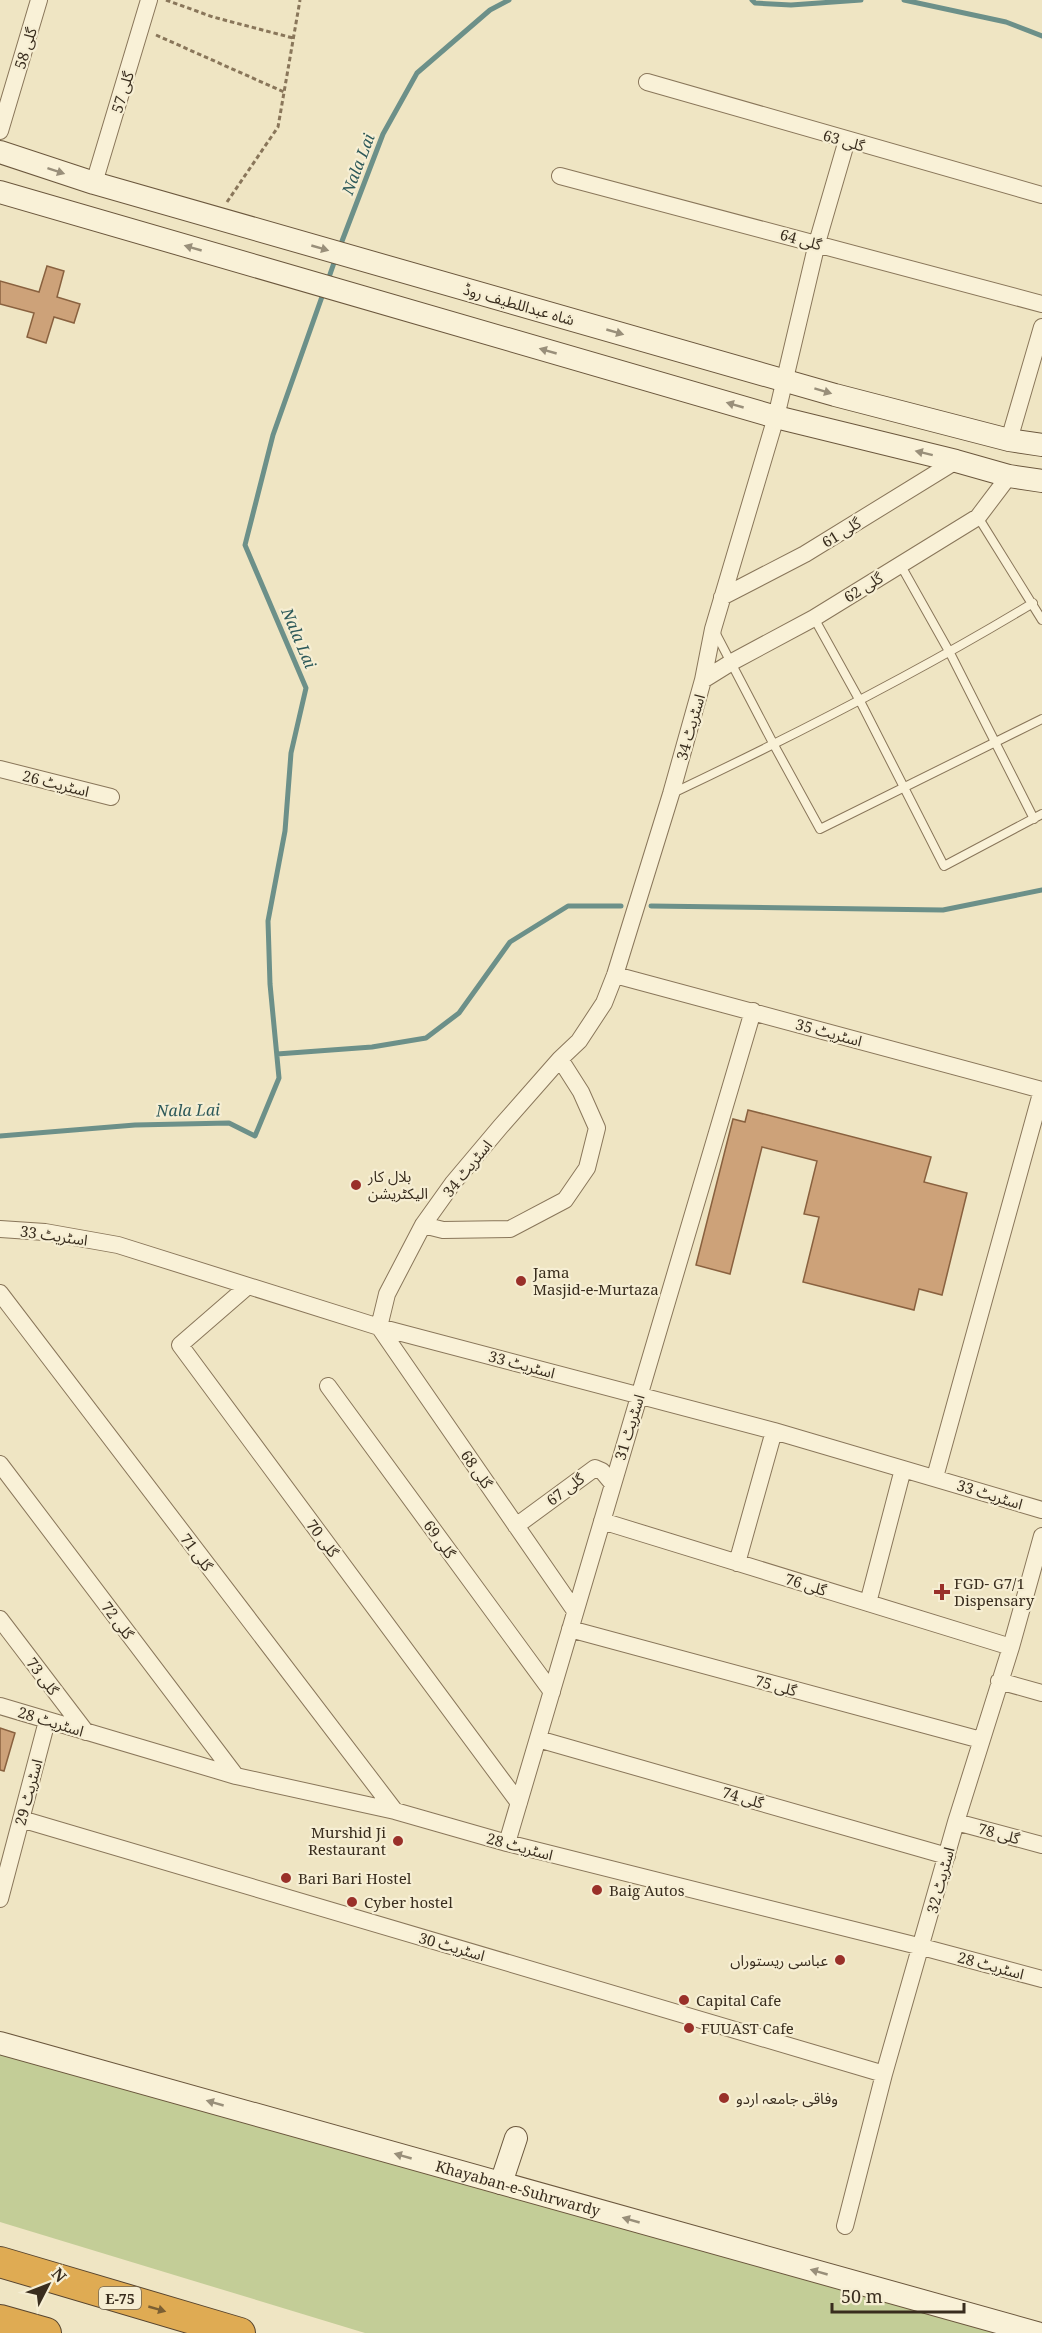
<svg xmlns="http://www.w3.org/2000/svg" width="1042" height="2333" viewBox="0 0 1042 2333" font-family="'Noto Serif','Noto Sans Arabic',serif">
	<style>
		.green { fill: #c3cd97 }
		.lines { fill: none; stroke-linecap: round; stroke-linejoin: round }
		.stream { stroke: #6c9089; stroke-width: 5 }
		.building { fill: #cda279; stroke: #89613f; stroke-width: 1.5 }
		.lane-casing { stroke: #89765a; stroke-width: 10 }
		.street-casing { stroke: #89765a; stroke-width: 18 }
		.secondary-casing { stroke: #6b573d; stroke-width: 24 }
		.highway-casing { stroke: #57442e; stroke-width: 32 }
		.path { stroke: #89765a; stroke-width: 3; stroke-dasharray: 4.5 3; stroke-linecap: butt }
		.lane { stroke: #f9f1d7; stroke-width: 8 }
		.street { stroke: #f9f1d7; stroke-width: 16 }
		.secondary { stroke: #f9f1d7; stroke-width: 22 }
		.highway { stroke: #dfab53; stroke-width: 30 }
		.oneway { fill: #998f7a }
		.oneway2 { fill: #7b5f33 }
		.poi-dot { fill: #993029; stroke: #f6eed3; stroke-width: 2 }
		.labels { text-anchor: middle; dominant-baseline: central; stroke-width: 4.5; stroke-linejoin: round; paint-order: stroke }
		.shield { fill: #f6eed3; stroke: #726754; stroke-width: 1.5 }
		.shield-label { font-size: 14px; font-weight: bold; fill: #392d1e }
		.street-label { font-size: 15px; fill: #392d1e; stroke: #f6eed3 }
		.poi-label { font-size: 15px; fill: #392d1e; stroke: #f6eed3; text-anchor: start }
		.water-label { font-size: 16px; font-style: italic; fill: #2d5959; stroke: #f6eed3 }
	</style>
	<rect width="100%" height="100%" fill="#efe5c3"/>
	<!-- green -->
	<path class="green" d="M0 2047 1002 2333H365L0 2222Z"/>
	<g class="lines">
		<!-- stream -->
		<path class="stream" d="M752 0 755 3 791 5 861 0
			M904 0 1006 22 1042 36
			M339 249 383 134 417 73 490 10 509 0
			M327 283 336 257
			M651 906 943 910 1042 890
			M277 1054 372 1047 426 1038 459 1013 510 942 568 906H621
			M0 1136 135 1125 229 1123 255 1136 279 1078 270 984 268 921 285 831 291 753 306 688 245 545 273 435 324 291"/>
	</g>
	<!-- building -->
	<path class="building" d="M47 266 64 271 57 297 80 304 74 323 54 317 46 343 27 337 34 313 0 304V281L39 292Z
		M748 1110 931 1157 924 1182 967 1193 942 1295 919 1289 914 1310 803 1282 819 1217 804 1214 817 1161 762 1147 730 1274 696 1265 733 1119 745 1122Z
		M0 1728 15 1733 4 1771 0 1770Z"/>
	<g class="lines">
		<!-- lane casing -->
		<g class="lane-casing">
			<path id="lane" d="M978 517 1042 620
				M900 564 950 653 1034 819
				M814 618 860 701 944 866 1042 814
				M714 630 774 745 820 829 1042 719
				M673 793C795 735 916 674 1033 603"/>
		</g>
		<!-- street casing -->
		<g class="street-casing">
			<path id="street" d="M647 82 1042 195
				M0 131 39 0
				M560 176 1042 304
				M94 183 149 0
				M1009 440 1042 327
				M722 597 805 554 956 461
				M703 680 732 662 814 618 978 517 1009 476
				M0 769 111 797
				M615 975 1042 1090 935 1477
				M423 1225 443 1230 510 1229 565 1200 587 1168 597 1128 581 1092 560 1059
				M0 1229 45 1232 118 1245 379 1327 774 1431 1042 1510
				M248 1286 180 1345 519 1803
				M0 1293 395 1811
				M328 1386 552 1692
				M0 1464 236 1776
				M602 1521 1011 1647
				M516 1526 595 1468 602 1471 612 1483
				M737 1563 774 1431
				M868 1603 903 1469
				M575 1611 379 1327 387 1294 423 1225 453 1183 501 1126 560 1059 579 1041 604 1003 615 975 671 794 703 680 713 629 776 417 817 243 847 140
				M0 1619 86 1732
				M570 1629 981 1740
				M999 1681 1042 1693
				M0 1706 236 1776 395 1811 507 1843 922 1947 1042 1979
				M538 1739 947 1856
				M21 1819 884 2074
				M956 1822 1042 1845
				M507 1843 753 1011
				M0 1899 47 1721
				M845 2226 884 2074 956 1822 1011 1647 1042 1536"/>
		</g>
		<!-- secondary casing -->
		<g class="secondary-casing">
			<g id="secondary">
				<path d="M0 152 94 183 835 395 1009 440 1042 445"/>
				<path d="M0 192 776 417 956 461 1009 476 1042 481"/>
				<path id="s1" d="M0 2043 1037 2333"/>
				<path d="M501 2183 516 2138"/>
			</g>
		</g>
		<!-- highway casing -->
		<g class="highway-casing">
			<path id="highway" d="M0 2262 240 2333
				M0 2320 46 2333"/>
		</g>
		<!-- path -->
		<path class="path" d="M166 0 213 17 293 38
			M156 35 284 92
			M227 202 278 127 300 0"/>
		<!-- lane -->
		<use href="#lane" class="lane"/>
		<!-- street -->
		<use href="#street" class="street"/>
		<!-- secondary -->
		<use href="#secondary" class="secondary"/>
		<!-- highway -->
		<use href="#highway" class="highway"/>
	</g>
	<!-- one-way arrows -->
	<defs><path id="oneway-solid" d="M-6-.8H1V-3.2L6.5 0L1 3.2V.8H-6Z" transform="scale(1.5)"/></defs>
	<g class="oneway">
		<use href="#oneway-solid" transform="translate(56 171) rotate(18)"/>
		<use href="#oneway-solid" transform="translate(193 248) rotate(-164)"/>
		<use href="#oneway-solid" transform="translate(320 248) rotate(16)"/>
		<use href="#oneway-solid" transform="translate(615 332) rotate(16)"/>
		<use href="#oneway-solid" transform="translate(548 351) rotate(-164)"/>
		<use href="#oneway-solid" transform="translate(823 391) rotate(17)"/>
		<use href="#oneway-solid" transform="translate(735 405) rotate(-164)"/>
		<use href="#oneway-solid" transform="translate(924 453) rotate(-166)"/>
		<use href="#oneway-solid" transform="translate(215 2103) rotate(-164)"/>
		<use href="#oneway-solid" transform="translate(403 2156) rotate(-164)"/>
		<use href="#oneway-solid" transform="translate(631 2220) rotate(-164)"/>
		<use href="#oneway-solid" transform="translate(819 2272) rotate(-164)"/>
	</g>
	<use class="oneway2" href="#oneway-solid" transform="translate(157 2309) rotate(16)"/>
	<!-- markers -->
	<g class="poi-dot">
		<circle cx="356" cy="1185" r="6"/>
		<circle cx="521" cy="1281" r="6"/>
		<path d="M939 1583h6v6h6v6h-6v6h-6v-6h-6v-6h6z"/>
		<circle cx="398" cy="1841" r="6"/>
		<circle cx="286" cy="1878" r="6"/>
		<circle cx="597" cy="1890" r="6"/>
		<circle cx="352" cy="1902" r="6"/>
		<circle cx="840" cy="1960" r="6"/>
		<circle cx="684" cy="2000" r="6"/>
		<circle cx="689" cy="2028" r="6"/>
		<circle cx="724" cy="2098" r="6"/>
	</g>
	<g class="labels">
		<!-- shield labels -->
		<rect class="shield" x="99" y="2287" width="42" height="22" rx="4.5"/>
		<g class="shield-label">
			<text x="120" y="2298">E-75</text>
		</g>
		<!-- street labels -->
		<g class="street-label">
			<text transform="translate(25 48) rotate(-73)">گلی 58</text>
			<text transform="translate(122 92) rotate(-73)">گلی 57</text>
			<text transform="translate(844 140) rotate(16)">گلی 63</text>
			<text transform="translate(801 239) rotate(15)">گلی 64</text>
			<text transform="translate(519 304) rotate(16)">شاہ عبداللطیف روڈ</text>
			<text transform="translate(841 532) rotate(-32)">گلی 61</text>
			<text transform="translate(863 587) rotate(-32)">گلی 62</text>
			<text transform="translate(690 727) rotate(-74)">اسٹریٹ 34</text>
			<text transform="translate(56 783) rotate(14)">اسٹریٹ 26</text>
			<text transform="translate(829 1032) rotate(15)">اسٹریٹ 35</text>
			<text transform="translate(467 1168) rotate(-51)">اسٹریٹ 34</text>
			<text transform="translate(54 1235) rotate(8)">اسٹریٹ 33</text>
			<text transform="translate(522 1364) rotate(15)">اسٹریٹ 33</text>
			<text transform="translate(629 1427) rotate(-73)">اسٹریٹ 31</text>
			<text transform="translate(477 1469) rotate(55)">گلی 68</text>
			<text transform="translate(565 1489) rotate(-37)">گلی 67</text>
			<text transform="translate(990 1494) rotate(17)">اسٹریٹ 33</text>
			<text transform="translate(323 1538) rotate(53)">گلی 70</text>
			<text transform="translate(440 1539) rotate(54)">گلی 69</text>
			<text transform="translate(197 1552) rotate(53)">گلی 71</text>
			<text transform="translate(806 1584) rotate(17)">گلی 76</text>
			<text transform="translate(118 1620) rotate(53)">گلی 72</text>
			<text transform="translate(43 1676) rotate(53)">گلی 73</text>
			<text transform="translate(776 1685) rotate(15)">گلی 75</text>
			<text transform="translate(51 1721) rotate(17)">اسٹریٹ 28</text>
			<text transform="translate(28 1792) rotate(-75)">اسٹریٹ 29</text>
			<text transform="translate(743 1797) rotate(16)">گلی 74</text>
			<text transform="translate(999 1833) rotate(15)">گلی 78</text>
			<text transform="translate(520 1846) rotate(15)">اسٹریٹ 28</text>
			<text transform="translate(940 1880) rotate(-75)">اسٹریٹ 32</text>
			<text transform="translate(452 1946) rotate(16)">اسٹریٹ 30</text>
			<text transform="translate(991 1965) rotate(15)">اسٹریٹ 28</text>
			<text stroke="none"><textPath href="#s1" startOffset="538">Khayaban-e-Suhrwardy</textPath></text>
		</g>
		<!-- poi labels -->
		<g class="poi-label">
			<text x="368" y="1176">بلال کار<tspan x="368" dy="17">الیکٹریشن</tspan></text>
			<text x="533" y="1272">Jama<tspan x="533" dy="17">Masjid-e-Murtaza</tspan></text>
			<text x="954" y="1583">FGD- G7/1<tspan x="954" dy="17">Dispensary</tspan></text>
			<text x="386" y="1832" text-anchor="end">Murshid Ji<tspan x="386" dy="17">Restaurant</tspan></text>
			<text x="298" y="1878">Bari Bari Hostel</text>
			<text x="609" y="1890">Baig Autos</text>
			<text x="364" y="1902">Cyber hostel</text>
			<text x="828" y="1960" text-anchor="end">عباسی ریستوراں</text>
			<text x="696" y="2000">Capital Cafe</text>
			<text x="701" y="2028">FUUAST Cafe</text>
			<text x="736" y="2098">وفاقی جامعہ اردو</text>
		</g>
		<!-- water labels -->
		<g class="water-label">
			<text transform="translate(358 164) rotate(-69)">Nala Lai</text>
			<text transform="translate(299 638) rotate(67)">Nala Lai</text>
			<text transform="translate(188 1110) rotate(-1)">Nala Lai</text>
		</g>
	</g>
	<!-- north arrow -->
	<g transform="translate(48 2285) rotate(48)" stroke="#f6eed3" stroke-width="4.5" paint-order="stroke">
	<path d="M0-4.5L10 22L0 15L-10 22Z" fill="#392d1e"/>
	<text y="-9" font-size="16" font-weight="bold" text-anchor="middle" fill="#392d1e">N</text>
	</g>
	<!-- scale -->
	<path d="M832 2303v9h132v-9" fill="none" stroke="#392d1e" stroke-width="3"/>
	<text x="841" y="2303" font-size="18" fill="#392d1e" stroke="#f6eed3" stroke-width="4.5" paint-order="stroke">50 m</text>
</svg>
